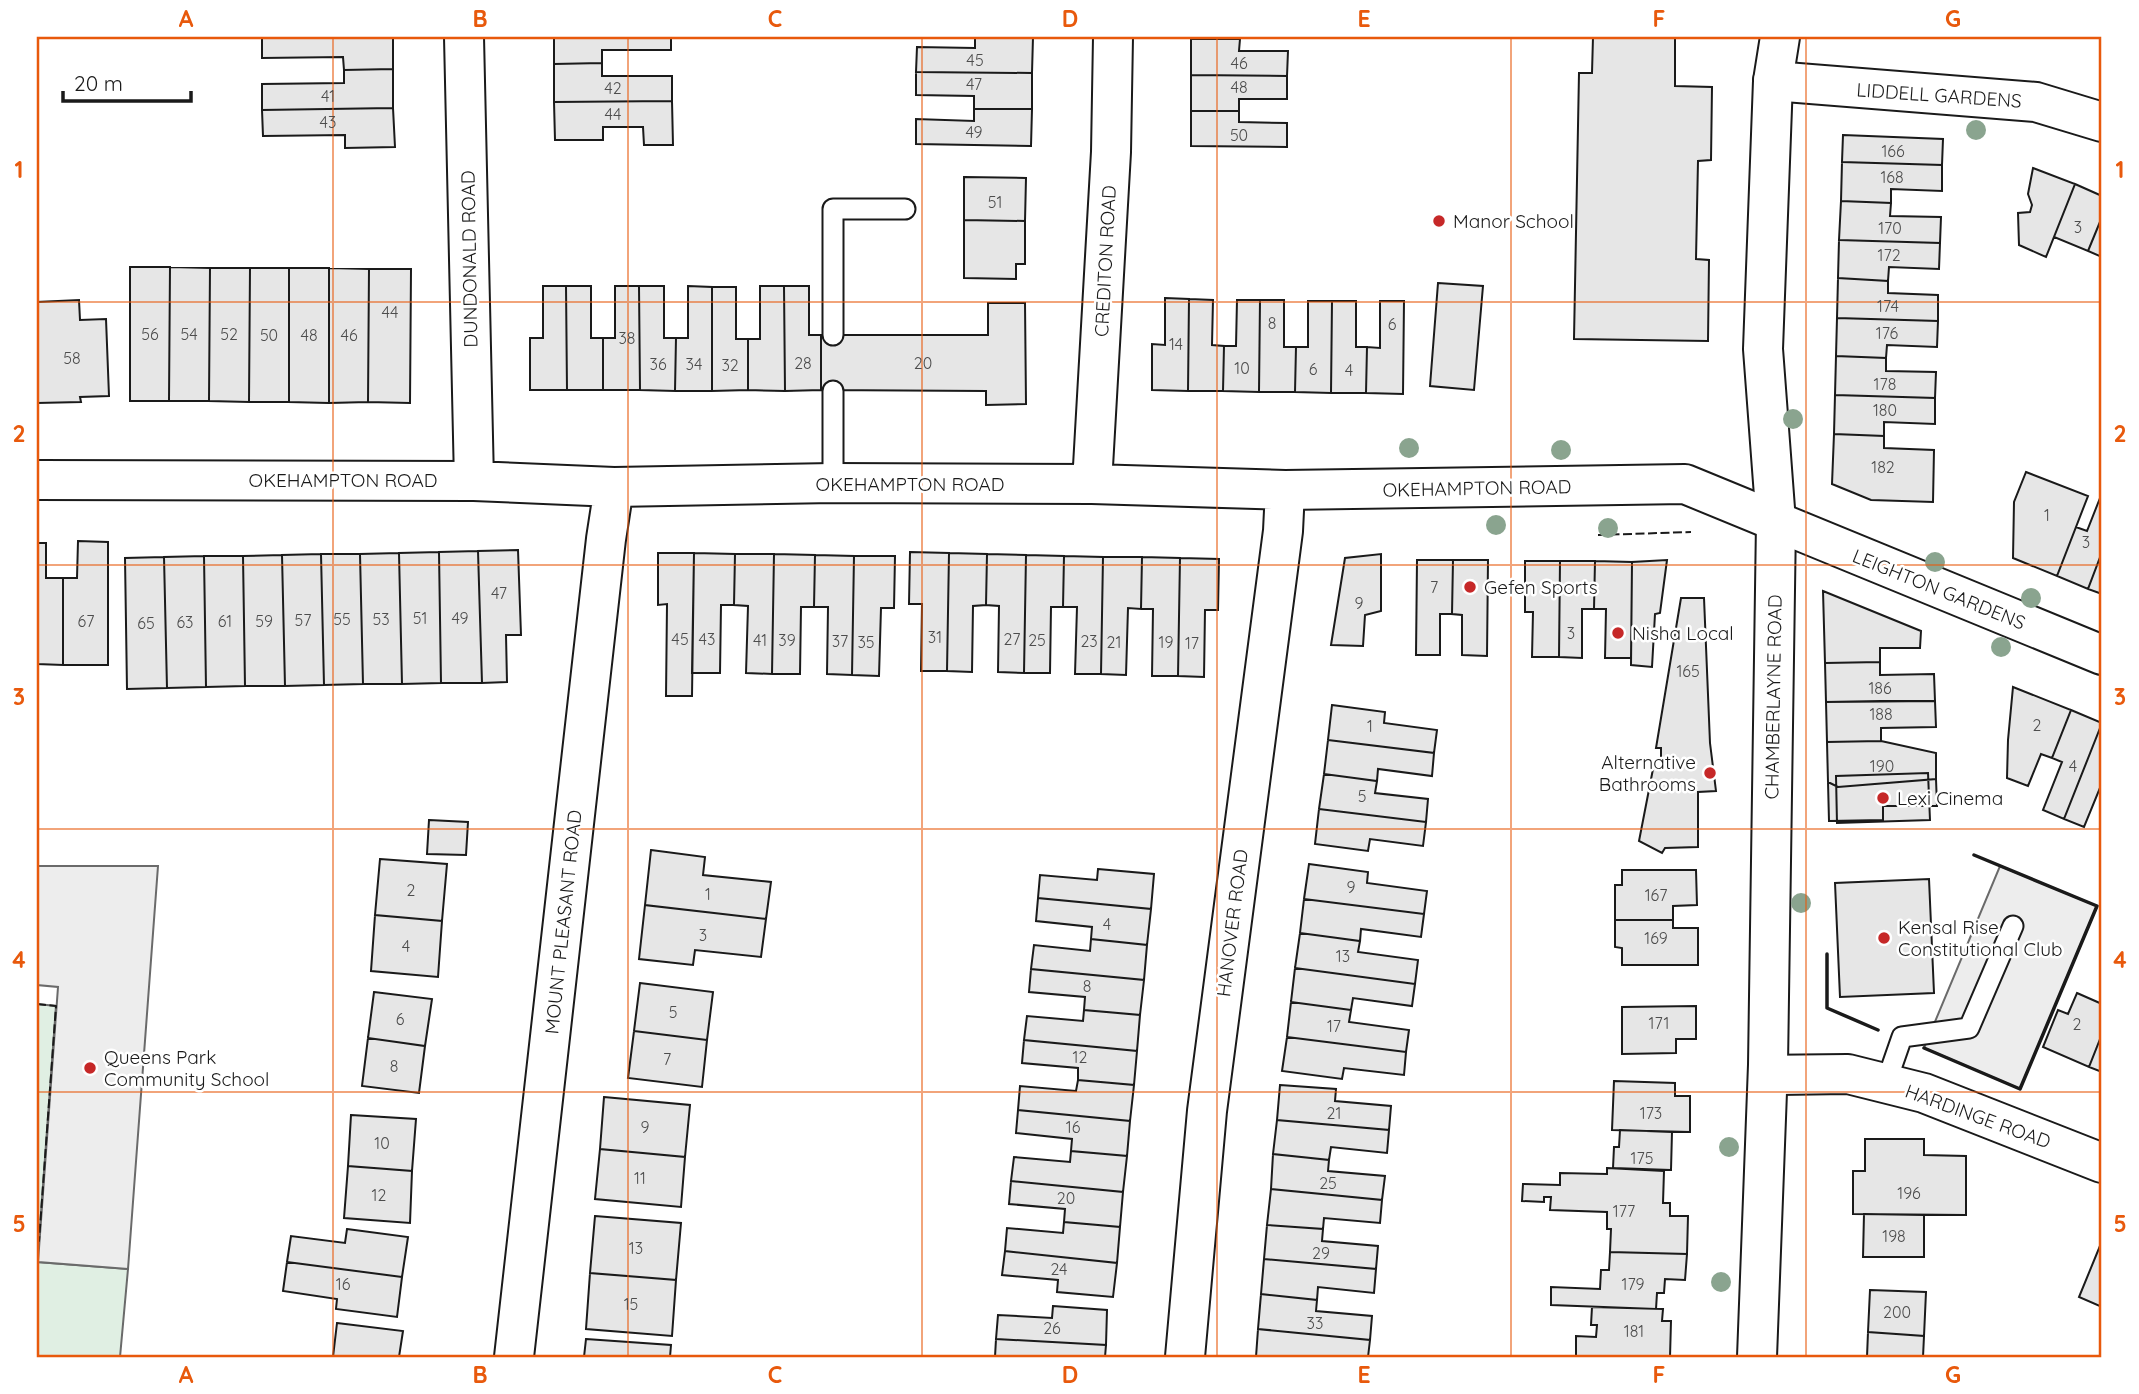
<svg xmlns="http://www.w3.org/2000/svg" width="2139" height="1394" viewBox="0 0 2139 1394" font-family="Quicksand,sans-serif">
	<style>
		.green { fill: #e0efe3; stroke: #6a6a6a; stroke-width: 2 }
		.parking { fill: #ededed; stroke: #6a6a6a; stroke-width: 2 }
		.building { fill: #e6e6e6; stroke: #1a1a1a; stroke-width: 2 }
		.lines { fill: none; stroke-linecap: round; stroke-linejoin: round }
		.lane-casing { stroke: #1a1a1a; stroke-width: 23 }
		.street-casing { stroke: #1a1a1a; stroke-width: 42 }
		.secondary-casing { stroke: #1a1a1a; stroke-width: 42 }
		.lane { stroke: #fff; stroke-width: 19 }
		.street { stroke: #fff; stroke-width: 38 }
		.secondary { stroke: #fff; stroke-width: 38 }
		.fence { stroke: #1a1a1a; stroke-width: 2; stroke-dasharray: 9 3.5; stroke-linecap: butt }
		.wall { stroke: #1a1a1a; stroke-width: 3.5 }
		.tree { fill: #8aa48f }
		.grid { fill: none; stroke: #e8590c; stroke-width: 2; stroke-opacity: 0.55 }
		.poi-dot { fill: #c62828; stroke: #fff; stroke-width: 2.5 }
		.labels { text-anchor: middle; dominant-baseline: central; stroke-width: 5; stroke-linejoin: round; paint-order: stroke }
		.number-label { font-size: 16px; fill: #4d4d4d }
		.street-label { font-size: 19px; fill: #1a1a1a; stroke: #fff }
		.poi-label { font-size: 19px; fill: #1a1a1a; stroke: #fff; text-anchor: start }
		.neatline { fill: none; stroke: #e8590c; stroke-width: 2.5 }
		.grid-label { font-size: 23px; text-anchor: middle; font-weight: bold; fill: #e8590c }
	</style>
	<rect width="100%" height="100%" fill="#fff"/>
	<!-- green -->
	<path class="green" d="M37 1004 56 1006 39 1241H37Z
		M37 1262 128 1269 120 1357H37Z"/>
	<!-- parking -->
	<path class="parking" d="M37 866H158L128 1269 38 1262 58 987 37 985Z
		M2000 866 2097 906 2020 1089 1924 1048Z"/>
	<!-- building -->
	<path class="building" d="M262 37H393V69L344 70 343 57 262 58Z
		M554 37H671V50H602V63L554 64Z
		M975 37H1033L1032 73 916 72 917 47 975 48Z
		M1191 37H1240V39H1191Z
		M1593 37H1713L1675 38V86L1712 87 1711 160 1698 161 1696 259 1709 260 1708 341 1574 339 1579 73H1592Z
		M1191 39H1240L1239 51H1288L1287 76 1191 75Z
		M602 63V76H672V101L554 102V64Z
		M393 69V108L262 110V84L344 83V70Z
		M916 72 1032 73V109H974V96L916 95Z
		M1191 75 1287 76V99H1239V111H1191Z
		M672 101 673 145H644L643 127H603V140H555L554 102Z
		M393 108 395 147 345 148V135L263 136 262 110Z
		M974 109H1032L1031 146 916 144V119L974 121Z
		M1191 111H1239V122L1287 123V147L1191 146Z
		M1843 135 1943 139 1942 165 1842 162Z
		M1842 162 1942 165V191L1891 189V203L1841 201Z
		M2033 168 2075 184 2046 257 2019 245 2018 213 2030 212 2032 205 2028 194Z
		M964 177 1026 178 1025 221 964 220Z
		M2075 184 2102 196V217L2088 251 2054 237Z
		M1841 201 1891 203 1890 216 1941 217 1940 243 1839 240Z
		M2102 217V257L2088 251Z
		M964 220 1025 221V264H1016V279L964 278Z
		M1839 240 1940 243 1939 269 1889 267 1888 281 1838 278Z
		M130 267H170L169 401H130Z
		M170 267 210 268 209 401H169Z
		M210 268H250L249 402 209 401Z
		M250 268H289V402H249Z
		M289 268H329V403L289 402Z
		M329 268 369 269 368 402 329 403Z
		M369 269H411L410 403 368 402Z
		M1838 278 1888 281V293L1938 295V321L1837 318Z
		M1438 283 1483 286 1474 390 1430 386Z
		M543 286H566L567 390H530V338H543Z
		M566 286H591V338H603V390H567Z
		M615 286H639L640 390H603V338H615Z
		M639 286H664V338H676L675 391 640 390Z
		M688 286 712 287V391H675L676 338H688Z
		M760 286H784L785 391 748 390V339H760Z
		M784 286H809V335H821V390L785 391Z
		M712 287H736V339H748V390L712 391Z
		M1165 298 1189 299 1188 391 1152 390V344L1165 345Z
		M1189 299 1213 300 1212 345 1224 346 1223 391H1188Z
		M79 300 80 320 106 319 109 396 80 397 81 402 37 403V302Z
		M1237 300H1260L1259 392 1223 391 1224 346H1236Z
		M1260 300H1284V347H1296L1295 392H1259Z
		M1308 301H1332L1331 393 1295 392 1296 347H1308Z
		M1332 301H1356V347H1367L1366 393H1331Z
		M1380 301H1404L1403 394 1366 393 1367 347 1380 348Z
		M988 303H1025L1026 404 986 405V391L821 390V335H988Z
		M1837 318 1938 321 1937 347 1887 345 1886 358 1836 356Z
		M1836 356 1886 358V371L1936 372 1935 398 1835 395Z
		M1835 395 1935 398V424L1884 422V436L1834 434Z
		M1834 434 1884 436V448L1934 450 1933 502 1871 500 1832 484Z
		M2026 472 2088 496 2057 576 2013 558 2014 502Z
		M2102 493V552L2088 589 2057 576 2076 527 2087 531Z
		M78 541 108 542V665H63V578H77Z
		M37 543H46V578H63V665L37 664Z
		M518 550 521 635H506L507 682 482 683 478 551Z
		M478 551 482 683H441L439 552Z
		M439 552 441 683 402 684 399 553Z
		M910 552 949 553 947 671H921L922 604H909Z
		M2102 552V594L2088 589Z
		M399 553 402 684H363L360 554Z
		M658 553H694L692 696H666L667 604 658 605Z
		M694 553 735 554 734 605H721L720 673H692Z
		M949 553 987 554 986 605 973 606 972 672 947 671Z
		M321 554H360L363 684 324 685Z
		M321 554 324 685 285 686 282 555Z
		M735 554H774L772 674 746 673 748 606 734 605Z
		M774 554 815 555 814 607H801L800 674H772Z
		M987 554 1026 555 1024 673 998 672 999 606 986 605Z
		M1381 554V611L1365 615 1363 646 1331 645 1345 558Z
		M282 555 285 686H245L243 556Z
		M815 555 854 556 852 675 827 674 828 607H814Z
		M1026 555 1064 556 1063 607H1051L1050 673H1024Z
		M204 556H243L245 686 206 687Z
		M204 556 206 687 167 688 164 557Z
		M854 556H895L894 608H881L879 676 852 675Z
		M1064 556 1103 557 1101 674H1075L1077 607H1063Z
		M164 557 167 688 127 689 125 558Z
		M1103 557H1142L1141 609 1128 608 1126 675 1101 674Z
		M1142 557 1180 558 1178 676H1152L1153 609H1141Z
		M1180 558 1219 559 1218 610H1205L1204 677 1178 676Z
		M1417 560H1453L1452 614H1440V655H1416Z
		M1453 560H1488L1487 656 1462 655V615L1452 614Z
		M1667 560 1660 613 1655 614 1652 667 1631 665 1632 562Z
		M1525 561H1560L1559 657H1532L1533 612H1525Z
		M1560 561H1595L1594 609H1582V658L1559 657Z
		M1595 561 1632 562 1631 658H1605L1606 609H1594Z
		M1823 591 1921 631 1920 648H1880V662L1825 663Z
		M1681 598H1704L1710 743 1716 791 1698 792V847L1665 848 1662 853 1639 841 1653 769 1661 768V748H1656Z
		M1880 662V675L1934 674 1935 701 1826 702 1825 663Z
		M2013 687 2071 710 2052 758 2041 754 2028 786 2007 778 2008 740Z
		M1881 701H1935L1936 727 1881 728V741L1827 742 1826 702Z
		M1332 705 1385 712 1384 723 1437 730 1434 753 1328 740Z
		M2071 710 2102 723 2064 819 2043 810 2062 762 2052 758Z
		M2102 723V783L2084 827 2064 819Z
		M1328 740 1434 753 1432 776 1378 769 1377 781 1324 774Z
		M1881 741 1936 753V779L1838 787 1828 782 1827 742Z
		M1928 773 1930 820 1837 823 1836 776Z
		M1324 774 1377 781 1375 793 1428 799 1426 822 1319 809Z
		M1936 779 1937 806H1883V820L1829 821 1828 782 1838 787Z
		M1319 809 1426 822 1423 846 1370 839 1368 851 1315 844Z
		M429 820 468 822 466 855 427 854Z
		M651 850 705 857 703 875 771 882 766 919 645 905Z
		M380 859 447 864 442 921 375 915Z
		M1309 864 1368 872 1367 883 1427 891 1424 914 1304 899Z
		M1098 869 1154 874 1151 909 1038 898 1040 875 1097 880Z
		M1622 870H1696L1697 905 1673 906V920H1615V885H1622Z
		M1929 879 1934 993 1840 997 1835 883Z
		M1038 898 1151 909 1147 945 1091 939 1092 927 1036 921Z
		M1304 899 1424 914 1421 937 1361 929 1360 941 1300 933Z
		M645 905 766 919 761 957 695 950 693 965 639 959Z
		M375 915 442 921 438 977 371 971Z
		M1615 920H1673V928H1698V965H1622V948L1615 947Z
		M1300 933 1360 941 1358 952 1418 960 1415 984 1295 968Z
		M1091 939 1147 945 1144 980 1031 969 1034 945 1090 951Z
		M1295 968 1415 984 1412 1006 1353 998 1351 1010 1291 1002Z
		M1031 969 1144 980 1140 1015 1084 1010 1085 997 1029 992Z
		M640 983 713 992 707 1040 634 1031Z
		M374 992 432 999 425 1046 368 1038Z
		M2077 993 2102 1004V1034L2089 1067 2043 1047 2058 1010 2068 1014Z
		M1291 1002 1351 1010 1349 1022 1409 1030 1406 1052 1287 1037Z
		M1696 1006V1039H1676V1053L1622 1054V1007Z
		M1084 1010 1140 1015 1137 1051 1024 1040 1027 1016 1083 1021Z
		M634 1031 707 1040 702 1087 628 1078Z
		M2102 1034V1072L2089 1067Z
		M1287 1037 1406 1052 1404 1075 1344 1068 1342 1079 1282 1071Z
		M368 1038 425 1046 419 1093 362 1086Z
		M1024 1040 1137 1051 1134 1085 1078 1080V1068L1022 1063Z
		M1078 1080 1134 1085 1130 1121 1018 1110 1020 1086 1076 1091Z
		M1614 1081 1675 1083V1096H1690V1132L1612 1130Z
		M1280 1085 1336 1089 1335 1101 1391 1106 1389 1130 1277 1120Z
		M604 1097 690 1105 685 1157 600 1149Z
		M1018 1110 1130 1121 1127 1156 1071 1151 1072 1139 1016 1133Z
		M351 1115 416 1119 412 1171 348 1166Z
		M1277 1120 1389 1130 1387 1153 1331 1147 1329 1160 1273 1154Z
		M1620 1130 1672 1132 1671 1170 1613 1168 1614 1147H1619Z
		M1865 1139H1924V1155L1966 1156V1215L1853 1214V1171H1865Z
		M600 1149 685 1157 681 1207 595 1199Z
		M1071 1151 1127 1156 1123 1192 1011 1181 1014 1157 1070 1162Z
		M1273 1154 1329 1160 1328 1171 1385 1176 1382 1200 1271 1189Z
		M348 1166 412 1171 410 1223 344 1218Z
		M1607 1168 1664 1171 1663 1203H1670V1216H1688L1687 1254 1610 1252 1611 1229H1607V1212L1550 1210 1551 1197H1544V1202L1522 1201 1523 1184 1560 1185V1173L1607 1174Z
		M1011 1181 1123 1192 1120 1227 1064 1222 1065 1209 1009 1204Z
		M1271 1189 1382 1200 1380 1223 1324 1218 1323 1229 1267 1225Z
		M1864 1214 1924 1215V1257H1863Z
		M595 1216 681 1223 676 1280 590 1273Z
		M1064 1222 1120 1227 1117 1263 1005 1251 1007 1228 1063 1233Z
		M1267 1225 1323 1229 1322 1241 1378 1246 1376 1269 1264 1259Z
		M347 1229 408 1237 402 1277 287 1262 291 1236 345 1243Z
		M2102 1241V1307L2079 1297Z
		M1005 1251 1117 1263 1113 1297 1057 1292 1058 1280 1002 1275Z
		M1610 1252 1687 1254 1685 1280 1665 1279 1664 1293H1657L1656 1309 1551 1305V1287L1600 1289 1601 1270H1609Z
		M1264 1259 1376 1269 1374 1293 1318 1287 1317 1300 1261 1294Z
		M287 1262 402 1277 397 1317 336 1309 337 1299 283 1291Z
		M590 1273 676 1280 672 1336 586 1329Z
		M1870 1290 1926 1292 1924 1336 1868 1332Z
		M1261 1294 1317 1300 1316 1311 1372 1316 1370 1340 1258 1329Z
		M1053 1306 1107 1310 1106 1345 996 1339 998 1315 1052 1318Z
		M1592 1307 1663 1309 1662 1321H1671L1670 1357H1576V1336L1596 1337 1597 1325H1591Z
		M337 1323 403 1331 399 1357H333Z
		M1258 1329 1370 1340 1368 1357H1256Z
		M1868 1332 1924 1336 1923 1357H1867Z
		M586 1339 671 1345 670 1357H584Z
		M996 1339 1106 1345 1105 1357H995Z"/>
	<g class="lines">
		<!-- lane casing -->
		<g class="lane-casing">
			<path id="lane" d="M833 335V209H905
				M833 483V391
				M1886 1083 1902 1037 1969 1028 2013 926"/>
		</g>
		<!-- street casing -->
		<g class="street-casing">
			<path id="street" d="M464 37 474 481
				M1773 81 2036 102 2102 122
				M37 480 474 481 614 487 833 483 1092 484 1285 490 1685 484 2102 655
				M1092 484 1111 152 1113 37
				M1768 1075 1848 1074 1924 1093 2102 1163
				M514 1357 606 539 614 487
				M1185 1357 1207 1111 1283 531 1285 490"/>
		</g>
		<!-- secondary casing -->
		<g class="secondary-casing">
			<path id="secondary" d="M1757 1357 1768 1065 1776 522 1763 349 1773 81 1780 37"/>
		</g>
		<!-- lane -->
		<use href="#lane" class="lane"/>
		<!-- street -->
		<use href="#street" class="street"/>
		<!-- secondary -->
		<use href="#secondary" class="secondary"/>
		<!-- fence -->
		<path class="fence" d="M1598 535 1691 532
			M37 1004 56 1006 39 1241H37"/>
		<!-- wall -->
		<path class="wall" d="M1827 954V1008L1878 1030
			M1924 1048 2020 1089 2097 906 1974 855"/>
	</g>
	<!-- trees -->
	<g class="tree">
		<circle cx="1976" cy="130" r="10"/>
		<circle cx="1793" cy="419" r="10"/>
		<circle cx="1409" cy="448" r="10"/>
		<circle cx="1561" cy="450" r="10"/>
		<circle cx="1496" cy="525" r="10"/>
		<circle cx="1608" cy="528" r="10"/>
		<circle cx="1935" cy="562" r="10"/>
		<circle cx="2031" cy="598" r="10"/>
		<circle cx="2001" cy="647" r="10"/>
		<circle cx="1801" cy="903" r="10"/>
		<circle cx="1729" cy="1147" r="10"/>
		<circle cx="1721" cy="1282" r="10"/>
	</g>
	<!-- grid -->
	<path class="grid" d="M333 37V1357M628 37V1357M922 37V1357M1217 37V1357M1511 37V1357M1806 37V1357M37 302H2102M37 565H2102M37 829H2102M37 1092H2102"/>
	<!-- markers -->
	<g class="poi-dot">
		<circle cx="1439" cy="221" r="7"/>
		<circle cx="1470" cy="587" r="7"/>
		<circle cx="1618" cy="633" r="7"/>
		<circle cx="1710" cy="773" r="7"/>
		<circle cx="1883" cy="798" r="7"/>
		<circle cx="1884" cy="938" r="7"/>
		<circle cx="90" cy="1068" r="7"/>
	</g>
	<g class="labels">
		<!-- number labels -->
		<g class="number-label">
			<text x="975" y="60">45</text>
			<text x="1239" y="63">46</text>
			<text x="974" y="84">47</text>
			<text x="1239" y="87">48</text>
			<text x="613" y="88">42</text>
			<text x="328" y="96">41</text>
			<text x="613" y="114">44</text>
			<text x="328" y="122">43</text>
			<text x="974" y="132">49</text>
			<text x="1239" y="135">50</text>
			<text x="1893" y="151">166</text>
			<text x="1892" y="177">168</text>
			<text x="995" y="202">51</text>
			<text x="2078" y="227">3</text>
			<text x="1890" y="228">170</text>
			<text x="1889" y="255">172</text>
			<text x="1888" y="306">174</text>
			<text x="390" y="312">44</text>
			<text x="1272" y="323">8</text>
			<text x="1392" y="324">6</text>
			<text x="1887" y="333">176</text>
			<text x="150" y="334">56</text>
			<text x="189" y="334">54</text>
			<text x="229" y="334">52</text>
			<text x="269" y="335">50</text>
			<text x="309" y="335">48</text>
			<text x="349" y="335">46</text>
			<text x="627" y="338">38</text>
			<text x="1176" y="344">14</text>
			<text x="72" y="358">58</text>
			<text x="803" y="363">28</text>
			<text x="923" y="363">20</text>
			<text x="658" y="364">36</text>
			<text x="694" y="364">34</text>
			<text x="730" y="365">32</text>
			<text x="1242" y="368">10</text>
			<text x="1313" y="369">6</text>
			<text x="1349" y="370">4</text>
			<text x="1885" y="384">178</text>
			<text x="1885" y="410">180</text>
			<text x="1883" y="467">182</text>
			<text x="2047" y="515">1</text>
			<text x="2086" y="542">3</text>
			<text x="1434" y="587">7</text>
			<text x="499" y="593">47</text>
			<text x="1359" y="603">9</text>
			<text x="420" y="618">51</text>
			<text x="460" y="618">49</text>
			<text x="342" y="619">55</text>
			<text x="381" y="619">53</text>
			<text x="303" y="620">57</text>
			<text x="86" y="621">67</text>
			<text x="225" y="621">61</text>
			<text x="264" y="621">59</text>
			<text x="185" y="622">63</text>
			<text x="146" y="623">65</text>
			<text x="1571" y="633">3</text>
			<text x="935" y="637">31</text>
			<text x="680" y="639">45</text>
			<text x="707" y="639">43</text>
			<text x="1012" y="639">27</text>
			<text x="760" y="640">41</text>
			<text x="787" y="640">39</text>
			<text x="1037" y="640">25</text>
			<text x="840" y="641">37</text>
			<text x="1089" y="641">23</text>
			<text x="866" y="642">35</text>
			<text x="1114" y="642">21</text>
			<text x="1166" y="642">19</text>
			<text x="1192" y="643">17</text>
			<text x="1688" y="671">165</text>
			<text x="1880" y="688">186</text>
			<text x="1881" y="714">188</text>
			<text x="2037" y="725">2</text>
			<text x="1370" y="726">1</text>
			<text x="1882" y="766">190</text>
			<text x="2073" y="766">4</text>
			<text x="1362" y="796">5</text>
			<text x="1351" y="887">9</text>
			<text x="411" y="890">2</text>
			<text x="708" y="894">1</text>
			<text x="1656" y="895">167</text>
			<text x="1107" y="924">4</text>
			<text x="703" y="935">3</text>
			<text x="1656" y="938">169</text>
			<text x="406" y="946">4</text>
			<text x="1343" y="956">13</text>
			<text x="1087" y="986">8</text>
			<text x="673" y="1012">5</text>
			<text x="400" y="1019">6</text>
			<text x="1659" y="1023">171</text>
			<text x="2077" y="1024">2</text>
			<text x="1334" y="1026">17</text>
			<text x="1080" y="1057">12</text>
			<text x="667" y="1059">7</text>
			<text x="394" y="1066">8</text>
			<text x="1334" y="1113">21</text>
			<text x="1651" y="1113">173</text>
			<text x="645" y="1127">9</text>
			<text x="1073" y="1127">16</text>
			<text x="382" y="1143">10</text>
			<text x="1642" y="1158">175</text>
			<text x="640" y="1178">11</text>
			<text x="1328" y="1183">25</text>
			<text x="1909" y="1193">196</text>
			<text x="379" y="1195">12</text>
			<text x="1066" y="1198">20</text>
			<text x="1624" y="1211">177</text>
			<text x="1894" y="1236">198</text>
			<text x="636" y="1248">13</text>
			<text x="1321" y="1253">29</text>
			<text x="1059" y="1269">24</text>
			<text x="343" y="1284">16</text>
			<text x="1633" y="1284">179</text>
			<text x="631" y="1304">15</text>
			<text x="1897" y="1312">200</text>
			<text x="1315" y="1323">33</text>
			<text x="1052" y="1328">26</text>
			<text x="1634" y="1331">181</text>
		</g>
		<!-- street labels -->
		<g class="street-label">
			<text transform="translate(1939 95) rotate(4)">LIDDELL GARDENS</text>
			<text transform="translate(469 259) rotate(-91)">DUNDONALD ROAD</text>
			<text transform="translate(1105 261) rotate(-87)">CREDITON ROAD</text>
			<text x="343" y="480">OKEHAMPTON ROAD</text>
			<text x="910" y="484">OKEHAMPTON ROAD</text>
			<text transform="translate(1477 488) rotate(-1)">OKEHAMPTON ROAD</text>
			<text transform="translate(1939 589) rotate(22)">LEIGHTON GARDENS</text>
			<text transform="translate(1773 697) rotate(-89)">CHAMBERLAYNE ROAD</text>
			<text transform="translate(563 922) rotate(-84)">MOUNT PLEASANT ROAD</text>
			<text transform="translate(1232 923) rotate(-83)">HANOVER ROAD</text>
			<text transform="translate(1978 1116) rotate(20)">HARDINGE ROAD</text>
		</g>
		<!-- poi labels -->
		<g class="poi-label">
			<text x="1453" y="221">Manor School</text>
			<text x="1484" y="587">Gefen Sports</text>
			<text x="1632" y="633">Nisha Local</text>
			<text x="1696" y="762" text-anchor="end">Alternative<tspan x="1696" dy="22">Bathrooms</tspan></text>
			<text x="1897" y="798">Lexi Cinema</text>
			<text x="1898" y="927">Kensal Rise<tspan x="1898" dy="22">Constitutional Club</tspan></text>
			<text x="104" y="1057">Queens Park<tspan x="104" dy="22">Community School</tspan></text>
		</g>
	</g>
	<!-- border -->
	<rect width="2139" height="1394" fill="none" stroke="#ffffff" stroke-width="77"/>
	<!-- scale -->
	<path d="M63 91v10h128v-10" fill="none" stroke="#1a1a1a" stroke-width="3.5"/>
	<text x="74" y="91" font-size="21" fill="#1a1a1a" stroke="#ffffff" stroke-width="5" paint-order="stroke">20 m</text>
	<rect x="38" y="38" width="2062" height="1318" class="neatline"/>
	<g class="grid-label">
		<text x="186" y="27">A</text>
		<text x="480" y="27">B</text>
		<text x="775" y="27">C</text>
		<text x="1070" y="27">D</text>
		<text x="1364" y="27">E</text>
		<text x="1659" y="27">F</text>
		<text x="1953" y="27">G</text>
		<text x="19" y="178">1</text>
		<text x="2120" y="178">1</text>
		<text x="19" y="442">2</text>
		<text x="2120" y="442">2</text>
		<text x="19" y="705">3</text>
		<text x="2120" y="705">3</text>
		<text x="19" y="968">4</text>
		<text x="2120" y="968">4</text>
		<text x="19" y="1232">5</text>
		<text x="2120" y="1232">5</text>
		<text x="186" y="1383">A</text>
		<text x="480" y="1383">B</text>
		<text x="775" y="1383">C</text>
		<text x="1070" y="1383">D</text>
		<text x="1364" y="1383">E</text>
		<text x="1659" y="1383">F</text>
		<text x="1953" y="1383">G</text>
	</g>
</svg>
